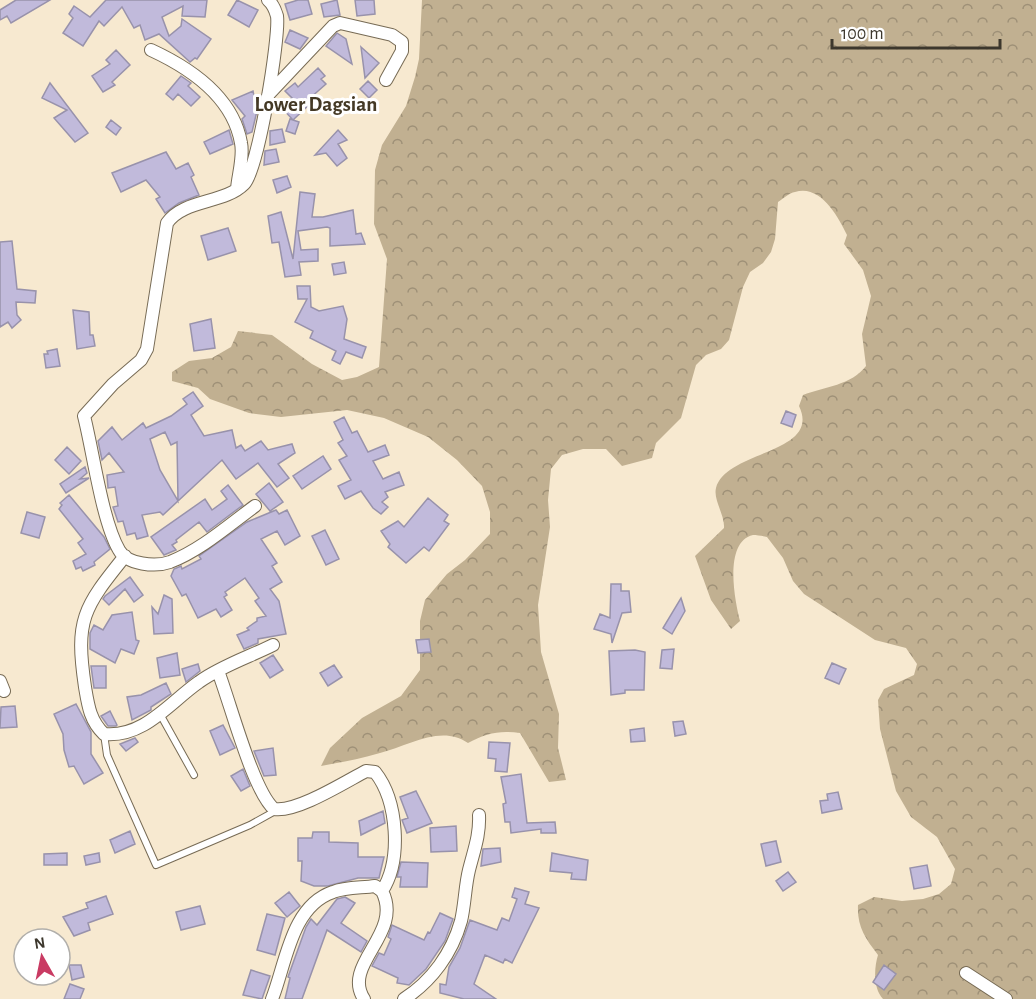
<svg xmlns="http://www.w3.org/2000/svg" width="1036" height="999" viewBox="0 0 1036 999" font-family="'Alegreya Sans',sans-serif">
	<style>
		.forest { fill: url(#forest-crowns) }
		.building { fill: #c1badb; stroke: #9892ab; stroke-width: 1.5; fill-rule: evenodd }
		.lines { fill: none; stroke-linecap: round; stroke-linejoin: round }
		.service-casing { stroke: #776b55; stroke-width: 8 }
		.minor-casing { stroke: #776b55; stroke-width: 14 }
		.service { stroke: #fff; stroke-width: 6 }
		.minor { stroke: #fff; stroke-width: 12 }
		.labels { text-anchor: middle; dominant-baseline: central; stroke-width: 6; stroke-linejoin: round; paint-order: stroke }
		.quarter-label { font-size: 21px; font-weight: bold; fill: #443925; stroke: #fff }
	</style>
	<defs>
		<pattern id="forest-crowns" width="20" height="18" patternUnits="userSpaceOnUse" patternTransform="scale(1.5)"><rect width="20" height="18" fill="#c1b091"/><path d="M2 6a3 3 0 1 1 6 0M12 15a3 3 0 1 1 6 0" fill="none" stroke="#9e9077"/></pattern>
	</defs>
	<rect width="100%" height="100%" fill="#f7e9d0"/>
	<!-- forest -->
	<path class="forest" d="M422 0H1036V999H883C873 988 874 968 878 955 865 938 857 927 858 905L874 897 902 901 923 899 939 894 951 884 955 869 937 837 911 817 896 791 880 729 878 700 884 689 914 675 917 664 906 648 875 640 804 594 793 581 783 558 767 537C763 536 757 535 753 535 723 542 735 602 740 621L731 629 711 600 695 556 724 528C725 515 713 500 716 488 726 450 822 454 799 406L803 395C824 387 852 385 866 366L862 334 871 296 863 270 844 244 847 235C838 216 820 184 795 192 789 193 783 199 778 202L775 239 771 252 763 263 750 272 743 287 729 340 721 349 706 355 696 365 681 418 656 443 652 458 622 466 606 449H583L562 455 551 469 548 500 550 527 538 605 541 652 559 714 558 748 566 780 549 782 520 733C500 730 486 733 468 743 441 724 408 746 380 753 361 759 341 762 321 766L330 748 362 718 401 696 420 670V621L425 600 447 574 465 560 490 534V512L482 486 457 460 428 437 384 418 347 410 281 417 249 413 210 399 198 388 172 381V372L189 361 212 358 231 347 238 331 272 335 312 364 342 380 357 377 379 367 387 259 374 224 375 170 382 145 406 106 415 77 419 59Z"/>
	<!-- building -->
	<path class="building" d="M16 0H50L11 23 7 16 0 20V10Z
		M106 0H207L205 17 182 16 183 6 162 17 169 36 181 26 182 19 211 39 197 59 195 58 190 62 159 34 145 40 140 25 134 28 122 7 104 26 99 21 83 46 63 33 73 18 69 14 74 6 90 17Z
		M237 0 258 10 249 27 228 15Z
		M298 0H308L312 14 290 20 285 4Z
		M337 0 340 15 324 17 321 4Z
		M355 0H374L375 14 357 16Z
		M290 30 308 38 300 49 285 42Z
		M337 33 346 39 352 64 326 46Z
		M361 47 379 63 365 78Z
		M116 50 130 65 112 82 115 85 103 92 92 76 110 64 106 60Z
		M318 68 325 76 321 79 326 84 309 99 312 102 293 120 280 106 292 98 285 91 295 83 298 87Z
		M181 76 191 83 188 86 200 97 191 106 178 94 173 100 166 94Z
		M368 81 377 90 369 98 360 89Z
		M50 83 88 133 75 142 54 118 67 110 42 98Z
		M253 91 257 111 252 132 247 134 242 119 245 116 232 100Z
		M290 119 299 122 295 134 286 131Z
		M111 120 121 128 116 135 106 127Z
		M282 129 285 142 270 145V131Z
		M229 130 233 144 210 154 204 142Z
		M338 130 347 140 338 144 347 158 337 166 326 153 315 155Z
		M276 149 279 162 264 165 265 151Z
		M166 152 176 169 188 163 194 175 191 177 199 195 179 203 165 213 156 199 160 197 146 180 121 192 112 173Z
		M287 176 291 187 277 193 273 180Z
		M300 192 315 194 312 217H323L353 210 356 234 361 233 365 244 330 246V228L327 227 298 231 301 250 318 249V261L299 262 301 275 285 277 279 242 272 243 268 216 281 212 293 259Z
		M228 228 236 251 208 260 201 236Z
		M12 241 17 289 36 291 35 303 16 302 17 315 21 320 12 328 8 322 0 327V242Z
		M344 262 346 273 334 275 332 264Z
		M297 286H310L311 307 319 311 343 306 347 319 344 339 366 347 362 358 346 352 340 364 332 360 336 351 310 338 313 331 295 322 307 299H298Z
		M73 310 89 312 90 335H93L95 346 77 349Z
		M211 319 215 348 194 351 190 324Z
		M57 349 60 366 46 368 44 354H48L47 351Z
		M193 392 203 406 191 415 204 436 232 430 236 448 241 445 245 451 261 441 268 450 292 444 295 453 278 464 289 478 277 487 258 463 236 479 222 460 163 515 160 512 142 515 148 536 137 539 135 533 127 535 123 521 118 522 113 507 118 506 115 487 108 488 107 475 124 472 109 453 102 460 98 441 112 427 122 440 143 423 146 428 171 416 187 404 183 399ZM165 432 171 445 177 442 178 501 160 470 150 439Z
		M786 411 796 415 792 427 781 423Z
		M344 417 352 433 357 431 368 452 385 445 389 455 373 461 383 479 399 472 404 485 385 492 388 497 382 502 388 507 381 514 373 508 361 491 345 499 338 486 351 480 339 460 347 456 338 443 343 440 334 422Z
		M67 447 81 461 69 474 55 460Z
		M323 456 331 469 302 489 293 476Z
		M85 467 87 473 80 479 89 478 66 493 60 484Z
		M269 483 283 502 270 511 256 494Z
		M228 485 243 505 207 532 199 522 176 540 177 542 172 545 176 550 164 555 151 537 205 499 212 510 227 499 221 491Z
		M69 495 104 537 110 549 94 562 95 565 83 571 81 567 76 569 73 561 86 554 78 543 83 539 59 509 62 505 60 503Z
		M428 498 448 515 444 521 449 524 429 551 424 547 406 563 388 547 390 544 381 531 398 521 404 527Z
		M276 510 279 514 287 510 300 536 285 545 277 531 261 539 277 563 272 566 282 582 270 589 279 601 286 634 258 639V643L244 649 237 635 249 630 247 628 257 621V618L266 616 255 601 259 598 245 578 225 592 227 595 224 597 232 610 221 617 216 609 198 618 186 594 182 596 171 576 174 569 181 566 182 569 201 559 199 556 247 522Z
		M27 512 45 517 39 538 21 533Z
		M325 530 339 559 326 565 312 536Z
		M130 577 143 595 134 602 125 589 109 605 103 599 105 596Z
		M611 584H621V591H629L631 612 622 613 612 643 611 634 594 629 600 614 610 618Z
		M164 595 172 599 173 633 154 634 152 607 158 614Z
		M681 598 685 611 672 634 663 628Z
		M132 612 136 640 139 641 134 654 121 649 115 663 90 649V633L94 625 103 630 112 615Z
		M429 639 431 652 418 653 416 640Z
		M674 649 672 669 660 668 662 650Z
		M635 650 645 652 644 690H625V693L611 695 609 651Z
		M177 653 180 675 160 678 157 658Z
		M273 655 283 670 270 678 260 663Z
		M832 663 846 669 839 684 825 678Z
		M198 664 200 671 186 682 182 669Z
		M334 665 342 677 328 686 320 673Z
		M91 666H106V688H94Z
		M166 683 171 694 151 707V710L132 720 127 697 141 695Z
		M76 704 91 732V754L103 773 84 784 74 766 69 767 64 750 63 734 54 714Z
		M15 706 17 727 0 728 1 707Z
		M110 711 117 725 116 726H108L101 716Z
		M683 721 686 734 675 736 673 722Z
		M223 725 235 748 220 755 210 731Z
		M644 728 645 741 631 742 630 730Z
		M135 738 138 742 126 751 120 744Z
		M489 742 510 743 507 772 495 771 496 759 488 758Z
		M273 748 276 775 264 776 254 751Z
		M243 769 250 786 241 791 231 776Z
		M521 774 527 823 555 822 556 833H541V829L511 833 510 822H505L503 804 506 803 501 777Z
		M416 791 432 823 407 833 402 820 408 818 400 797Z
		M838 792 842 809 822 813 820 801 828 800 827 794Z
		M383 811 385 823 361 835 359 821Z
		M456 826 457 851 431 852 430 828Z
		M130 831 135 844 115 853 110 840Z
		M313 832H329V842L358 843V857H384L379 878H358L328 886H314L301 881 302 861H298V838H312Z
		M776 841 781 862 766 866 761 844Z
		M500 848 501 862 481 866 483 849Z
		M67 853V865H44V854Z
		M99 853 100 862 86 865 84 856Z
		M552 853 588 860 586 880 571 879 572 873 550 871Z
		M401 862 428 863 427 887H400L401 877H397Z
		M927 865 931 886 914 889 910 868Z
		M788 872 796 882 783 891 776 881Z
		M515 888 529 892 525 904 539 908 512 963 505 959 503 963 485 955 474 984 496 999H464L440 993V984L446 985 449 967 460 948 470 920 497 930 502 918 509 921 517 899 512 897Z
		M289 892 300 906 287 917 275 903Z
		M106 896 113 914 88 923 90 930 74 936 63 917 88 908 86 903Z
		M345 897 355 903 341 923 367 941 361 952 327 930 302 999H285L290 978 288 977 306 927 311 919 317 925 337 899Z
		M200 906 205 924 181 930 176 912Z
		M440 913 453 919 445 941 426 969 409 985 397 983 398 978 372 966 379 953 384 955 391 939 388 937 392 925 424 940 428 932 430 933Z
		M267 914 285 918 275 955 257 950Z
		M69 965H81L84 977 72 980Z
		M884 965 896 974 884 990 873 982Z
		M251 970 270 976 262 999 243 995Z
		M70 984 84 989 80 999H64Z"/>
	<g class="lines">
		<!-- service casing -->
		<g class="service-casing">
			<path id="service" d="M160 714 194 775
				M104 734 107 755 156 865 250 825 277 810"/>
		</g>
		<!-- minor casing -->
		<g class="minor-casing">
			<path id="minor" d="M151 50C190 68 233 97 241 143 244 157 238 175 237 189
				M268 95 333 26 340 23 392 35 402 42V51L386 80
				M255 506C229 525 201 550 170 562 156 567 127 565 119 550 102 521 93 451 84 416L113 384 141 360 147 349 167 223C184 199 224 204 244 184 258 170 280 37 277 16 275 9 273 4 268 0
				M125 556C83 608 75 620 85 687 88 705 90 721 104 734 144 738 170 702 199 682 221 666 249 657 273 645
				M218 671C230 702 253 791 274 809 296 813 345 782 366 771L375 772C398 801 402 860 382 891
				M0 681 4 691
				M966 973 1006 999
				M272 999C286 964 291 906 333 892 346 887 362 888 375 886L382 891
				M364 999C341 964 404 934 382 891
				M404 999C432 981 452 953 461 921 465 904 465 886 469 870 474 850 480 835 479 815"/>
		</g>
		<!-- service -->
		<use href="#service" class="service"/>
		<!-- minor -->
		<use href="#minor" class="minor"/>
	</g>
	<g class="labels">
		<!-- quarter labels -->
		<g class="quarter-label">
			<text x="316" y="104">Lower Dagsian</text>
		</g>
	</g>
	<!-- north arrow -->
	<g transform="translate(42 957) rotate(351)"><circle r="28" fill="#ffffff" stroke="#b1afab" stroke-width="1.5"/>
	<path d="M0-4.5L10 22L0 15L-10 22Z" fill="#c93b63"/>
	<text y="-9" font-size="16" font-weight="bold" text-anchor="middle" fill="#3c372d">N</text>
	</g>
	<!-- scale -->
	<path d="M832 39v9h168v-9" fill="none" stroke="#3c372d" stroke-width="3"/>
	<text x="841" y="39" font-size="18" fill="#3c372d" stroke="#ffffff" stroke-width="4.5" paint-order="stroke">100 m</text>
</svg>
